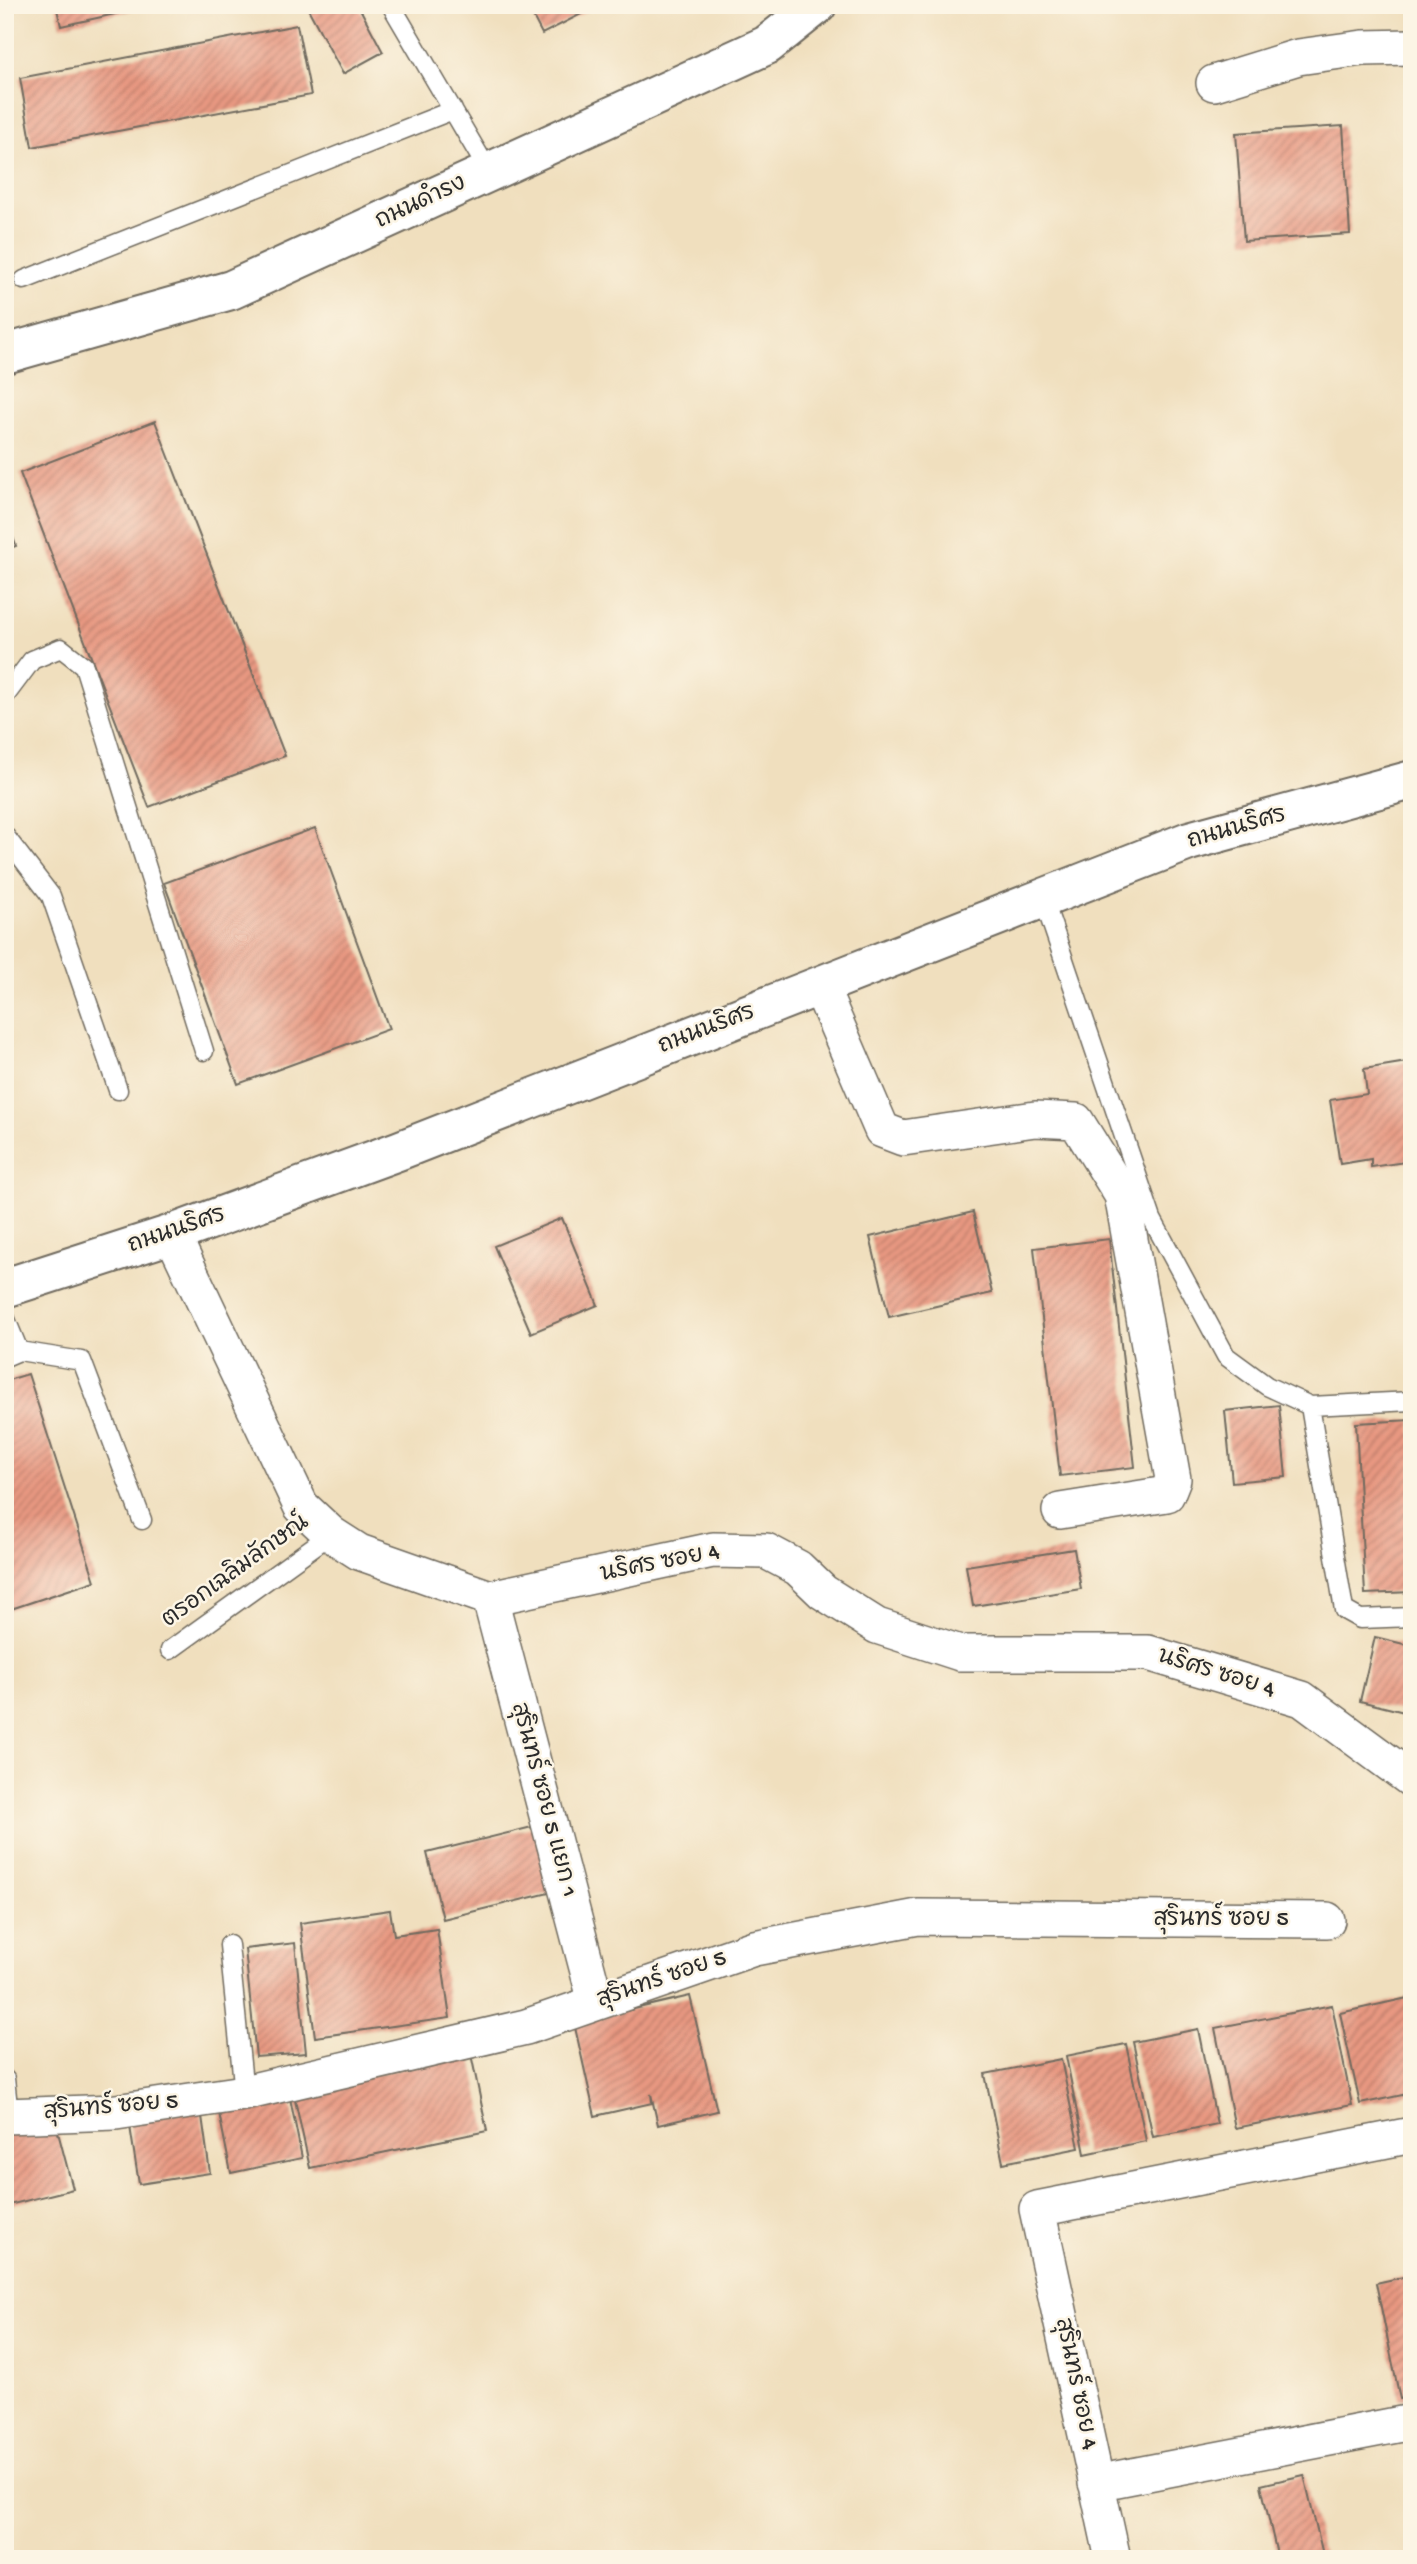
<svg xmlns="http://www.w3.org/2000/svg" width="1417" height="2564" viewBox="0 0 1417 2564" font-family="'Gochi Hand','Playpen Sans Thai',sans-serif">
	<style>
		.building { fill: url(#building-hatch) }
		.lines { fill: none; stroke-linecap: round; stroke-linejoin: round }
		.service-casing { stroke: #706a5e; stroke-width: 21 }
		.minor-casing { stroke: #706a5e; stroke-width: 38 }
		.tertiary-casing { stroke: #706a5e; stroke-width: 42 }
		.service { stroke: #fff; stroke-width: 18 }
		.minor { stroke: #fff; stroke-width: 35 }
		.tertiary { stroke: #fff; stroke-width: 38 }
		.labels { text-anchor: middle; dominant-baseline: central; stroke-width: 5; stroke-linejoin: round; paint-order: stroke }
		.street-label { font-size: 23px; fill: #2b2b2b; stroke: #fcf5e5 }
	</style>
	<defs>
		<pattern id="building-hatch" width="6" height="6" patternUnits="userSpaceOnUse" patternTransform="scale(1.75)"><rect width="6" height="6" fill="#e89881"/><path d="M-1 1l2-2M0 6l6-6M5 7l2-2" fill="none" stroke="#bc7c6a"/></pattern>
	</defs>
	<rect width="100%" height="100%" fill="#fcf5e5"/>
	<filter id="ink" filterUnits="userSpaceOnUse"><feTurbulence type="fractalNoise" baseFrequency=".0143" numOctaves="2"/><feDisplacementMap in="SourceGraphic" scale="14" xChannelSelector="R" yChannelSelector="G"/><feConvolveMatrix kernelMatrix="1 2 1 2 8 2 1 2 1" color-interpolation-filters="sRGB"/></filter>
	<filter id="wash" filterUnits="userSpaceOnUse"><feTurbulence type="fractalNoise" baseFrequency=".00686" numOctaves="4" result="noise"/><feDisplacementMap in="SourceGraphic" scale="28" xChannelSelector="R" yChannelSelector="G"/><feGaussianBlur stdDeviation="1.57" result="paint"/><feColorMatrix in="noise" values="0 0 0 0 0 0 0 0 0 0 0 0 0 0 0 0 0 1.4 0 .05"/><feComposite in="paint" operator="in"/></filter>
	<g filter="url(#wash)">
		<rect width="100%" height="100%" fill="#f0dfbe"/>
		<g id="blocks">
			<!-- building -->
			<path class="building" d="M56 5H151V6L61 26Z
				M306 5H358L383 52 343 74Z
				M527 5H599L542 34Z
				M297 25 311 95 32 147 20 78Z
				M1343 126 1350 234 1244 241 1236 133Z
				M155 421 285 756 149 807 20 473Z
				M5 514 16 546 5 550Z
				M315 828 389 1029 238 1084 164 883Z
				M1407 1062 1412 1092V1161L1371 1167V1159L1340 1164 1330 1100 1367 1094 1364 1069Z
				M973 1212 992 1293 889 1317 870 1237Z
				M562 1218 598 1305 531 1333 494 1246Z
				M1109 1239 1135 1467 1060 1476 1034 1248Z
				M28 1374 95 1581 5 1611V1381Z
				M1279 1405 1286 1477 1232 1482 1225 1411Z
				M1412 1420V1592L1365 1594 1356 1423Z
				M1074 1549 1081 1589 973 1606 966 1566Z
				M1375 1637 1412 1646V1714L1360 1701Z
				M544 1824 561 1890 443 1919 427 1853Z
				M390 1910 394 1935 437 1929 450 2018 315 2037 300 1923Z
				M295 1943 306 2053 256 2057 245 1949Z
				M690 1996 717 2111 658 2125 651 2094 652 2103 595 2116 574 2023Z
				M1412 1997V2093L1360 2104 1340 2013Z
				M1332 2005 1352 2105 1235 2128 1215 2028Z
				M1198 2029 1217 2124 1153 2137 1133 2042Z
				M1126 2044 1146 2141 1085 2154 1066 2056Z
				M471 2054 487 2131 310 2168 293 2091Z
				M1061 2059 1079 2148 1003 2163 985 2074Z
				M289 2093 302 2158 231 2173 218 2108Z
				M201 2109 210 2173 139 2184 129 2120Z
				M55 2121 73 2189 5 2206V2134Z
				M1412 2275V2397L1400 2399 1376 2283Z
				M1304 2475 1324 2559H1278L1261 2485Z"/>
		</g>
	</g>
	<g filter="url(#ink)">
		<use href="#blocks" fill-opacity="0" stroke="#706a5e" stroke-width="2"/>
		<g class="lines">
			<!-- service casing -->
			<g class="service-casing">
				<path id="service" d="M391 5 489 172
					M24 280 453 110
					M5 696 32 660 61 648 84 666 204 1051
					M5 836 51 896 118 1090
					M1043 898 1152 1219 1226 1356 1267 1386 1310 1406 1412 1401
					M5 1317 19 1351
					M5 1357 19 1351 82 1361 142 1520
					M1310 1406 1344 1610 1360 1619 1412 1617
					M170 1650 331 1534
					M229 1945 244 2093
					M5 2079 9 2115"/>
			</g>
			<!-- minor casing -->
			<g class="minor-casing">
				<path id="minor" d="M1214 83 1298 57 1363 48 1412 47
					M820 986 882 1130 903 1138 1035 1119 1076 1121 1122 1195 1173 1479 1167 1494 1060 1511
					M172 1234 301 1506 331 1534 359 1552 490 1598 713 1550 766 1551 798 1568 823 1592 877 1626 960 1653H1148L1302 1699 1412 1780
					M490 1598 596 2002
					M5 2116 116 2112 244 2093 526 2027 754 1948 918 1917 1327 1920
					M1096 2483 1412 2422
					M1113 2559 1037 2209 1412 2135"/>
			</g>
			<!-- tertiary casing -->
			<g class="tertiary-casing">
				<path id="tertiary" d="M5 354 231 290 767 45 817 5
					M5 1288 172 1234 398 1151 1189 841 1412 780"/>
			</g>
			<!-- service -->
			<use href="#service" class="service"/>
			<!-- minor -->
			<use href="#minor" class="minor"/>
			<!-- tertiary -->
			<use href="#tertiary" class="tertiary"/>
		</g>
	</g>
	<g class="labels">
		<!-- street labels -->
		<g class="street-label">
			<text transform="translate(421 203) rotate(-25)">ถนนดำรง</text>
			<text transform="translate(1237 829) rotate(-16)">ถนนนริศร</text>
			<text transform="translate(707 1030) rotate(-21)">ถนนนริศร</text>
			<text transform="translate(177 1231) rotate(-19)">ถนนนริศร</text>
			<text transform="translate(660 1564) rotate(-11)">นริศร ซอย 4</text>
			<text transform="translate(236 1572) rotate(-36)">ตรอกเฉลิมลักษณ์</text>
			<text transform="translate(1216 1674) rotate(17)">นริศร ซอย 4</text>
			<text transform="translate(543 1800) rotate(75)">สุรินทร์ ซอย 5 แยก 1</text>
			<text x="1221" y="1920">สุรินทร์ ซอย 5</text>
			<text transform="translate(662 1980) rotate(-19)">สุรินทร์ ซอย 5</text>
			<text transform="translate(111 2108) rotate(-5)">สุรินทร์ ซอย 5</text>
			<text transform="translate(1075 2384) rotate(78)">สุรินทร์ ซอย 4</text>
		</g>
	</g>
	<!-- margin -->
	<rect width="1417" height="2564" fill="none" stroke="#fcf5e5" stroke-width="28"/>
</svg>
